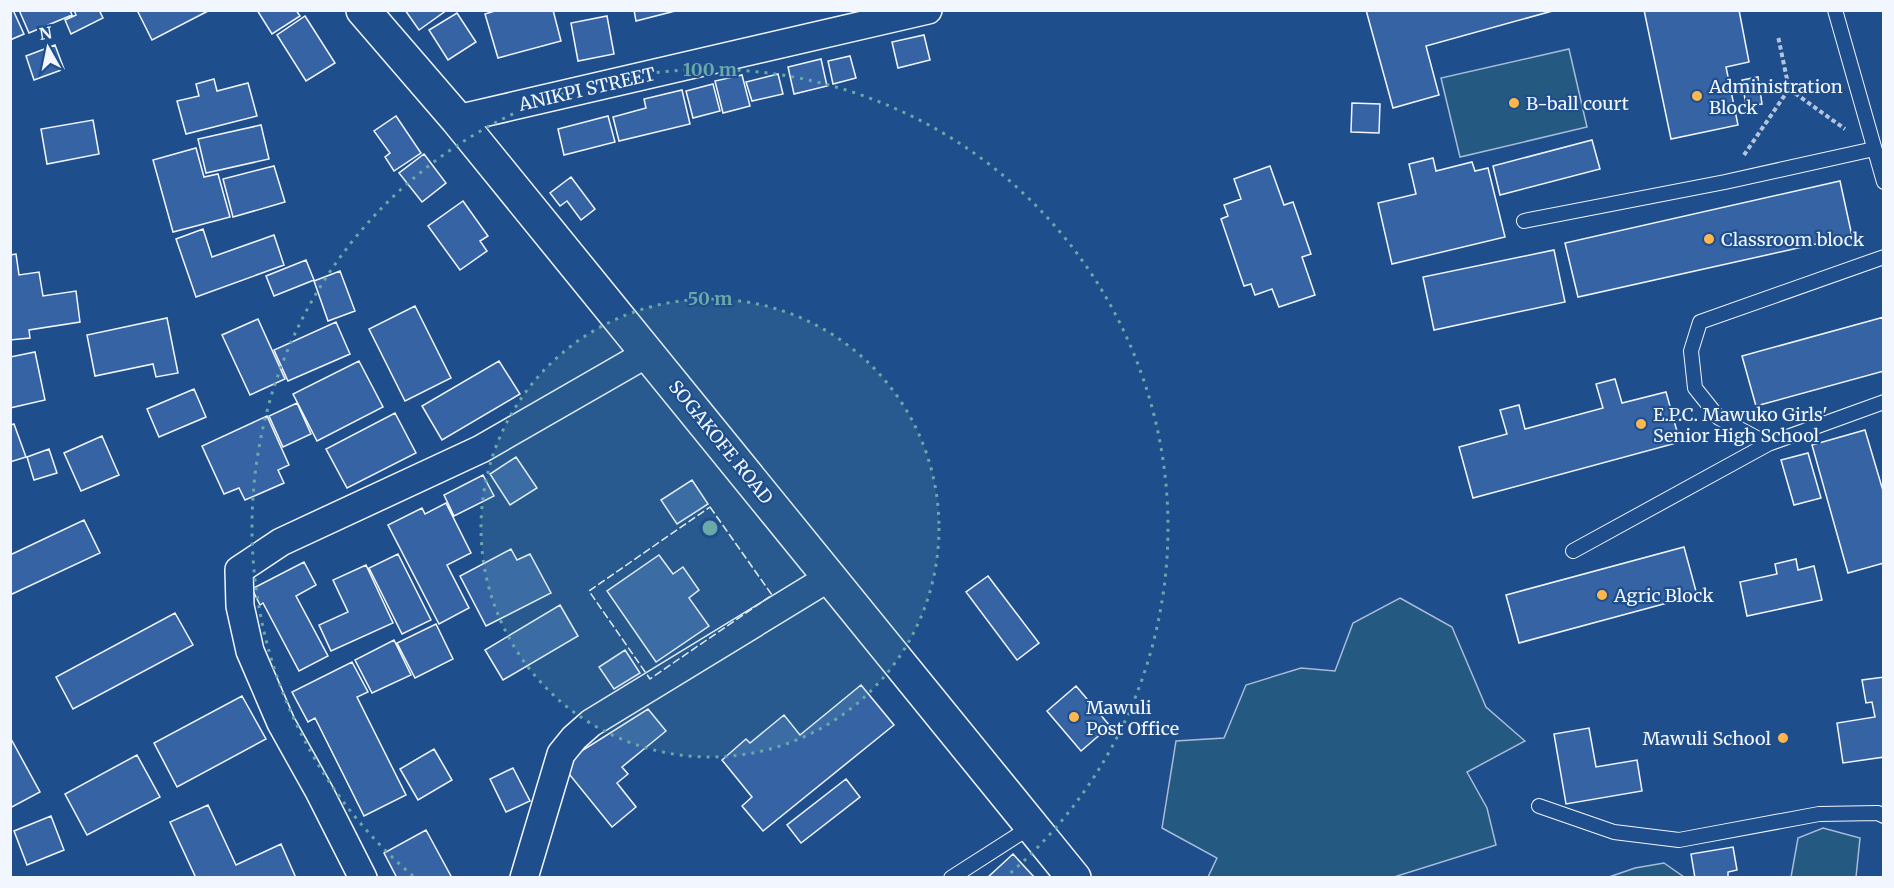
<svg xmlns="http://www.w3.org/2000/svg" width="1894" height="888" viewBox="0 0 1894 888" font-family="Merriweather,serif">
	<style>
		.green { fill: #245a82; stroke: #a8bbd7; stroke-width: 1.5 }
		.building { fill: #3563a3; stroke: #f2f6ff; stroke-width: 1.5 }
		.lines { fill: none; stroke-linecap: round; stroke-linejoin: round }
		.service-casing { stroke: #f2f6ff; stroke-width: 16 }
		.minor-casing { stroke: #f2f6ff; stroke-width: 30 }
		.primary-casing { stroke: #f2f6ff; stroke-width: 36 }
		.path { stroke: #b3c4dc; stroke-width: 4; stroke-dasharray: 4.5 3; stroke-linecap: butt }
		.service { stroke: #1f4e8c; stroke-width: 14 }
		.minor { stroke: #1f4e8c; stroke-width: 27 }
		.primary { stroke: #1f4e8c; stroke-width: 33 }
		.fence { stroke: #f2f6ff; stroke-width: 1.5; stroke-dasharray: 8 3; stroke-linecap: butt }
		.ring { fill: none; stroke: #6aa9a8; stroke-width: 3; stroke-dasharray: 3 6 }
		.poi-dot { fill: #ffb74d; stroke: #1f4e8c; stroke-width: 2 }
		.labels { text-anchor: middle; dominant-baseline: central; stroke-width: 4.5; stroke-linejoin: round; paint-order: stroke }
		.poi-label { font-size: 18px; fill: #f2f6ff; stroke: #1f4e8c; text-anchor: start }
		.street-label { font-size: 18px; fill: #f2f6ff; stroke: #1f4e8c }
		.centre { fill: #6aa9a8; stroke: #1f4e8c; stroke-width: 3 }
		.ring-label { font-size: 18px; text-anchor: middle; font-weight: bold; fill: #6aa9a8; stroke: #1f4e8c; stroke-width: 4.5; stroke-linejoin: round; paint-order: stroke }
	</style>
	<rect width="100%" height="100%" fill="#1f4e8c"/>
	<!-- green -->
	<path class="green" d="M1569 49 1587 127 1460 157 1441 78Z
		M1400 598 1452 627 1486 707 1525 741 1467 772 1487 808 1496 845 1394 877H1208L1217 858 1162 828 1176 741 1224 738 1246 685 1301 668 1335 671 1353 623Z
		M1823 828 1860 838 1856 877H1791L1798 838Z
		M1664 863 1684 877H1609L1635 868Z"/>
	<!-- building -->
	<path class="building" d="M10 10H13L24 34 10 40Z
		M19 10H70L72 15 29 33Z
		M74 10H99L103 18 71 34 65 20 76 15Z
		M137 10H210L152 40Z
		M257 10H296L300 16 272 34Z
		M405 10H447L419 30Z
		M498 10H553L561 41 498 58 485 14Z
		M634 10H679L636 21Z
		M1366 10H1556L1426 46 1439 95 1393 108Z
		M1644 10H1739L1749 62 1726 67 1738 125 1671 139Z
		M457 13 476 42 448 60 429 30Z
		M305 16 335 63 306 81 277 35Z
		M607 16 614 54 578 61 571 23Z
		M924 35 930 60 898 68 892 42Z
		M55 45 64 69 34 80 26 56Z
		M850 56 856 78 833 84 828 61Z
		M821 59 827 86 794 94 788 67Z
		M778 74 783 94 752 101 746 82Z
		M742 75 750 106 723 113 715 81Z
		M1758 77 1762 104 1746 106 1742 80Z
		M214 79 217 91 248 83 257 116 186 134 177 101 199 96 196 84Z
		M713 84 720 111 693 118 686 91Z
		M682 90 690 124 619 141 613 117 646 108 644 99Z
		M1352 103 1380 104 1379 133 1351 132Z
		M396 116 421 153 394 171 385 157 390 153 374 131Z
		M608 116 615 142 564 155 558 129Z
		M93 120 99 154 47 164 41 129Z
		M261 125 269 159 206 173 198 139Z
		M1592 140 1600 169 1500 195 1493 166Z
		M196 148 204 177 218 174 230 217 173 232 153 160Z
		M424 154 446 183 422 202 399 173Z
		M1433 158 1436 171 1472 162 1475 171 1488 168 1505 237 1392 264 1378 203 1416 194 1409 164Z
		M274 166 285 202 233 217 223 179Z
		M1270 166 1284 205 1293 202 1311 254 1302 257 1315 295 1279 307 1272 289 1255 295 1251 284 1244 286 1221 219 1228 216 1224 205 1241 199 1234 179Z
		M571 177 595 209 581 220 567 201 560 206 550 193Z
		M1840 181 1852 236 1578 297 1565 243Z
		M463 201 488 236 480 241 487 251 460 270 428 226Z
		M203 229 212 257 274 235 284 265 196 297 176 239Z
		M1554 250 1565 302 1434 330 1423 277Z
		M16 254 19 275 39 272 43 296 76 291 80 322 29 330 30 338 10 340V255Z
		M306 260 314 280 274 296 266 276Z
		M340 271 355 311 328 321 314 281Z
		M415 306 451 378 405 401 369 329Z
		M1884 317V371L1756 406 1742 356Z
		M167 318 178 373 156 377 153 364 95 376 87 335Z
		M258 319 285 379 250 395 222 335Z
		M336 322 350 354 288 381 274 350Z
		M35 352 45 400 10 408V357Z
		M359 361 383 407 317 441 293 394Z
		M499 361 520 394 442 440 422 406Z
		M1615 379 1622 403 1666 392 1680 442 1473 498 1459 447 1507 434 1500 410 1519 405 1525 429 1603 408 1596 384Z
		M194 389 206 417 159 437 147 409Z
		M297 403 311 434 283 447 269 416Z
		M395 413 416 453 347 488 326 449Z
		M267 416 289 465 278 470 284 483 245 500 239 488 224 494 202 446Z
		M14 424 26 457 10 462V425Z
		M1865 430 1884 494V563L1848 573 1812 445Z
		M102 436 119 475 81 491 64 453Z
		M49 449 57 473 34 480 27 457Z
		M1808 453 1821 498 1794 505 1781 460Z
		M516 457 537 488 510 505 490 474Z
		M483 475 494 496 454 516 444 495Z
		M692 480 708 504 677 524 661 500Z
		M446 503 471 553 447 565 469 608 439 624 388 525 422 508 425 514Z
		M84 520 100 553 10 595V555Z
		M1684 547 1697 595 1519 643 1506 595Z
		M511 549 517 560 530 554 551 593 486 626 460 576Z
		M398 554 431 620 402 634 369 568Z
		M659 555 673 574 683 567 699 590 689 598 709 626 656 662 607 591Z
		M1796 559 1798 570 1814 566 1822 600 1747 616 1740 582 1777 574 1775 564Z
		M304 562 316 585 296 596 328 656 299 671 263 603 260 605 252 589Z
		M366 565 393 623 331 651 319 625 348 612 333 580Z
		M988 576 1039 643 1017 660 966 592Z
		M560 605 578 636 503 680 485 650Z
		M175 613 193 645 73 709 56 677Z
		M436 624 453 659 415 678 397 643Z
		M394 640 411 675 372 693 355 660Z
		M625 650 640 673 614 689 599 667Z
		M352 662 368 692 357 697 406 795 364 816 315 718 308 722 292 692Z
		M1884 677V757L1843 763 1837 723 1875 717 1872 702 1866 703 1862 680Z
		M861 685 894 725 763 831 742 806 752 797 722 760 746 739 750 743 784 715 800 735Z
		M1076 686 1110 726 1081 751 1047 711Z
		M242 696 266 739 177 787 154 743Z
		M648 709 666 731 622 767 628 774 617 783 636 807 612 827 561 764Z
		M1589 728 1596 767 1637 760 1642 791 1566 804 1554 734Z
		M10 737 40 792 10 808Z
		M434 749 452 780 418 800 400 769Z
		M137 755 160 797 87 835 65 794Z
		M513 768 530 801 506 812 490 779Z
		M846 779 860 797 801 843 787 825Z
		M208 805 236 865 281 844 296 878H196L170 822Z
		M51 816 64 850 27 865 14 831Z
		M426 830 452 878H397L384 853Z
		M1733 847 1737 870 1728 872V878H1695L1691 854Z
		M1013 854 1035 878H987Z"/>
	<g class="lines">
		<!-- service casing -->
		<g class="service-casing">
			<path id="service" d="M1835 10 1884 182
				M1524 221 1725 182 1874 149
				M1768 444 1884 402
				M1573 551 1768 444 1719 418 1695 388 1691 351 1700 322 1884 257
				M1539 806 1614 832 1679 840 1819 814 1878 813 1884 816
				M951 878 1032 826"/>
		</g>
		<!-- minor casing -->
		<g class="minor-casing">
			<path id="minor" d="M457 119 928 10
				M363 878 319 791 281 723 250 651 240 606 239 570 281 542 481 449 648 353
				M524 878 561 754 574 738 591 723 830 577"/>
		</g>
		<!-- primary casing -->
		<g class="primary-casing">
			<path id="primary" d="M363 10 457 119 1074 878"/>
		</g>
		<!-- path -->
		<path class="path" d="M1789 89 1845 129
			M1744 155 1789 89 1778 36"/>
		<!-- service -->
		<use href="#service" class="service"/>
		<!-- minor -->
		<use href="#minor" class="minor"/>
		<!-- primary -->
		<use href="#primary" class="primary"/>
		<!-- fence -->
		<path class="fence" d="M710 507 772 595 650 679 589 591Z"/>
	</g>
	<!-- distance rings -->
	<circle cx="710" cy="528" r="229" fill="#6aa9a8" fill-opacity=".12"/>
	<g class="ring">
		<circle cx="710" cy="528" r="229"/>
		<path d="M413 876A458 458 0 1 1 1007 876"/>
	</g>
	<!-- markers -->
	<g class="poi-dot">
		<circle cx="1697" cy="96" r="6"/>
		<circle cx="1514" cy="103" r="6"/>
		<circle cx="1709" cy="239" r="6"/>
		<circle cx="1641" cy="424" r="6"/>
		<circle cx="1602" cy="595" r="6"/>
		<circle cx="1074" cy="717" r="6"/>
		<circle cx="1783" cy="738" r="6"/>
	</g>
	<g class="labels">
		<!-- poi labels -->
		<g class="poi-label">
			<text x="1709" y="86">Administration<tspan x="1709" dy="21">Block</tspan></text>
			<text x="1526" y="103">B-ball court</text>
			<text x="1721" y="239">Classroom block</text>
			<text x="1653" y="414">E.P.C. Mawuko Girls'<tspan x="1653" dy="21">Senior High School</tspan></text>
			<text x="1614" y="595">Agric Block</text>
			<text x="1086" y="707">Mawuli<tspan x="1086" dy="21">Post Office</tspan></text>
			<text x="1771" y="738" text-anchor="end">Mawuli School</text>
		</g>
		<!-- street labels -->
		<g class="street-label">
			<text transform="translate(587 89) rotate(-13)">ANIKPI STREET</text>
			<text transform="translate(721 442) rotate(51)">SOGAKOFE ROAD</text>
		</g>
	</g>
	<circle cx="710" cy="528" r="9" class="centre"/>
	<g class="ring-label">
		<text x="710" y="76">100 m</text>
		<text x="710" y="305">50 m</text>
	</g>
	<!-- border -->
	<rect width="1894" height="888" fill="none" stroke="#f2f6ff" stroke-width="24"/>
	<!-- north arrow -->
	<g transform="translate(48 48) rotate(351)" stroke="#1f4e8c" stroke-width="4.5" paint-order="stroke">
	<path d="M0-4.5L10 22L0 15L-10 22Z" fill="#f2f6ff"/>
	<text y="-9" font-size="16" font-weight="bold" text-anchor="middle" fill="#f2f6ff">N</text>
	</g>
</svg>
